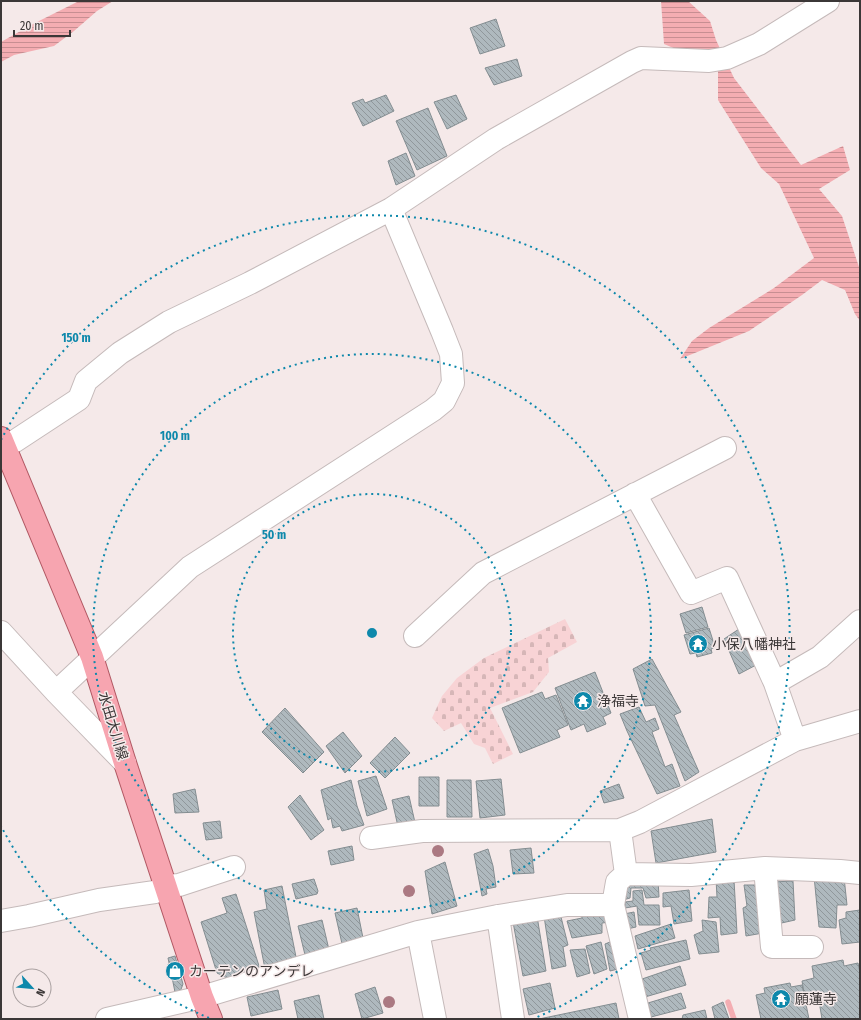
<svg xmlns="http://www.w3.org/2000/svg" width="861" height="1020" viewBox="0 0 861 1020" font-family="'Fira Sans Condensed','Noto Sans JP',sans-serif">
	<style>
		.cemetery { fill: url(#cemetery-stones) }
		.water { fill: url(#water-rules) }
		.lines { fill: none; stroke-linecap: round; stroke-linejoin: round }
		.stream { stroke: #f4adb2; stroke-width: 5.5 }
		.building { fill: url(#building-back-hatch); stroke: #838d91 }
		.minor-casing { stroke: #c5baba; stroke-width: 24 }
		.major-casing { stroke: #b15863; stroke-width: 24 }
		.minor { stroke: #fff; stroke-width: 22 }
		.major { stroke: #f7a5b0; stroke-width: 22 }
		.tree { fill: #ab7982 }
		.ring { fill: none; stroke: #0e88ab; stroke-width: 2; stroke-dasharray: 2 4 }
		.labels { text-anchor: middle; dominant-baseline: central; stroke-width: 3; stroke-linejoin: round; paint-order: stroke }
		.poi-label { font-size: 14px; fill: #3b3737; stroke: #f5e9e9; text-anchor: start }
		.street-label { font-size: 14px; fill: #3b3737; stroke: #f5e9e9 }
		.centre { fill: #0e88ab; stroke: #f5e9e9; stroke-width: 2 }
		.ring-label { font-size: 12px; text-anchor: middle; font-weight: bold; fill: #0e88ab; stroke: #f5e9e9; stroke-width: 3; stroke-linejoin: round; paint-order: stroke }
	</style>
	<defs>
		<pattern id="cemetery-stones" width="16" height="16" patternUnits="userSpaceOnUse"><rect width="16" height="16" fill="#f8d3d5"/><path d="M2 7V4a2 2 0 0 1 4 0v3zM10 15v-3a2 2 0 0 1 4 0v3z" fill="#d6b6b7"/></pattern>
		<pattern id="water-rules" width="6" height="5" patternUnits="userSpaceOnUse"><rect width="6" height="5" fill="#f4adb2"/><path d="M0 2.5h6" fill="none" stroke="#c78e92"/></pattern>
		<pattern id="building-back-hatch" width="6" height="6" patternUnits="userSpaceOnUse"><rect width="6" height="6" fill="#afb9be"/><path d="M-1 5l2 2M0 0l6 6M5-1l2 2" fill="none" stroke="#90979b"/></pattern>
	</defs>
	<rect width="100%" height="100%" fill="#f5e9e9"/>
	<!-- cemetery -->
	<path class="cemetery" d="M565 619 577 642 548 658 549 672 533 692 490 708 513 754 493 764 485 748 474 744 461 723 444 731 432 718 442 696 457 678 484 658Z"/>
	<!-- water -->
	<path class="water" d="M79 1H113L97 11 74 31 54 46 14 55 1 62V42L33 24Z
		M661 1H688L710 21 716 40 734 78 801 165 843 146 850 170 819 189 842 216 860 270V321L855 314 845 290 822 280 802 295 749 331 680 359 692 341 709 328 774 288 814 258 779 184 761 168 718 100V67L664 44Z"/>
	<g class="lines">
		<!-- stream -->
		<path class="stream" d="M728 1002 734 1019"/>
	</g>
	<!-- building -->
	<path class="building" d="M496 19 505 46 480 54 470 28Z
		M517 59 522 76 494 85 485 68Z
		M386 95 394 111 363 126 352 103 363 99 365 103Z
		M456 95 467 119 447 129 434 102Z
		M428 108 447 156 417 170 396 121Z
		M406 153 415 176 396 185 388 161Z
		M702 607 708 627 686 633 680 614Z
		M709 628 715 647 711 649 712 653 697 657 696 653 690 654 684 635Z
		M739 629 758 664 739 674 724 639Z
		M652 659 681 712 674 715 699 772 685 781 655 705 645 706 633 669Z
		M595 672 611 713 603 717 606 724 587 732 584 724 571 730 555 688Z
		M542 692 545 699 556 695 568 725 557 730 560 737 520 753 502 708Z
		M639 707 646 722 655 718 659 729 652 732 665 767 672 764 680 786 657 794 627 731 620 714Z
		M285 708 324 752 303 773 262 732Z
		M343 732 362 756 345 773 326 746Z
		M395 737 410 753 385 778 370 763Z
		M376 776 387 809 367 816 358 781Z
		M419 777H439V806H419Z
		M501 779 505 815 480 818 476 781Z
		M351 780 357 806 364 825 342 831 340 826 333 828 331 818 328 820 321 790Z
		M447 780H471L472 817H447Z
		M619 784 624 798 604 803 600 791Z
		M195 789 199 812 175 813 173 794Z
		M300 795 324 830 311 840 288 807Z
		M409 796 416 827 399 831 392 800Z
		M712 819 716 852 656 863 651 831Z
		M220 821 222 838 206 840 203 823Z
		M352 846 354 860 331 865 328 851Z
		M531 848 534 873 513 874 510 850Z
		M488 849 493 866 496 887 486 889 487 894 482 896 474 854Z
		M445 862 457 906 432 914 425 871Z
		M814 876 844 877 847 905H837L836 928 819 927Z
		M629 878 658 879 659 897 646 898 643 888H631L630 898 623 900Z
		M314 879 318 891 317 894 296 899 292 884Z
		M716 879 734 880 737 933 721 935 720 917 708 918 709 897H717Z
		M793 881 795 920 777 924 773 882Z
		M744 885H760L763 933 746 936 743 908 747 906Z
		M282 886 297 962 265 969 254 912 267 909 264 890Z
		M642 890 644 905H659L660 925H639L637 906 625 908V902L633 901V891Z
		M689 890 692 921 674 924 671 906 663 907V893Z
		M236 894 260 969 229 979 217 973 201 922 227 913 222 898Z
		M357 908 364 943 343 948 335 913Z
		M860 910V942L842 944 839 920 846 918V912Z
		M610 912 611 922 602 923V933L572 938 567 921 582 918V915Z
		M634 912 636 927 627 929 624 914Z
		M560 913 568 945 563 947 566 966 552 969 544 916Z
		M537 916 546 971 523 976 513 922Z
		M322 920 330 954 306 959 298 926Z
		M702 920 716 922 719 952 699 954 694 935 703 931Z
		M671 924 675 938 638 949 635 936Z
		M615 940 622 968 610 971 605 944Z
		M686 940 690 959 646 970 641 953 651 950 650 948Z
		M601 942 607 969 594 974 586 946Z
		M585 949 590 973 577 977 570 950Z
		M175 956 183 984 180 992H175L168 958Z
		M843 960 844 966 858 963 860 973V1019H822L819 1001 806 1004 802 981 814 978 812 966Z
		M680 966 686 985 645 997 642 979Z
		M550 983 555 1008 529 1015 523 989Z
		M790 983 791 987 802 985 809 1019H761L756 995 765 993 764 988Z
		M375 987 383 1013 362 1019 355 994Z
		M278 990 282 1009 251 1016 247 997Z
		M681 993 686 1008 651 1017 648 1003Z
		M319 995 324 1019H298L294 1001Z
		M723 1002 729 1019H715L712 1007Z
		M616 1003 619 1019H539Z
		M705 1010 707 1019H682L683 1015Z"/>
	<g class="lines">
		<!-- minor casing -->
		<g class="minor-casing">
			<path id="minor" d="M4 445 15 441 79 399 86 381 120 353 169 322 250 283 391 209 496 139 632 62 641 58 709 61 727 58 759 44 828 1
				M635 494 691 593 727 578 775 683 795 740
				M1 632 56 692 125 763
				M415 636 483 573 725 448
				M775 683 820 657 860 621
				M56 692 190 567 433 410 444 401 453 383 451 354 442 331 391 209
				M620 830 626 874
				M371 838 422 831 620 830 640 822 795 740 860 721
				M765 868 772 947H812
				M498 916 513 1019
				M1 921 29 916 99 900 155 892 165 886 179 885 234 867
				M418 932 435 1019
				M107 1019 202 997 418 932 498 916 567 905H613
				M640 1019 613 905 617 882 626 874 691 875 765 868 840 871 860 873"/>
		</g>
		<!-- major casing -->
		<g class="major-casing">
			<path id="major" d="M1 438 92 657 125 763 202 997 211 1019"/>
		</g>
		<!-- minor -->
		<use href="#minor" class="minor"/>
		<!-- major -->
		<use href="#major" class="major"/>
	</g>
	<!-- trees -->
	<g class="tree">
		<circle cx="438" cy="851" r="6"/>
		<circle cx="409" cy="891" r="6"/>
		<circle cx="389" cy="1002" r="6"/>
	</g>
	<!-- distance rings -->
	<g class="ring">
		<circle cx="372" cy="633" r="139"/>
		<circle cx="372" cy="633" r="279"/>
		<path d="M209 1018A418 418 0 0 1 1 826M1 440A418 418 0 1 1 535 1018"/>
	</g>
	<!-- icons -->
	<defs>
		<g id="temple-disc" transform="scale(1)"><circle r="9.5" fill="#0e88ab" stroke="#f5e9e9"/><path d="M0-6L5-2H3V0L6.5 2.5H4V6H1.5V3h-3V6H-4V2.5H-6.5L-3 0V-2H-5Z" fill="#fff"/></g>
		<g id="shop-disc" transform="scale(1)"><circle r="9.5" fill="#0e88ab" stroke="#f5e9e9"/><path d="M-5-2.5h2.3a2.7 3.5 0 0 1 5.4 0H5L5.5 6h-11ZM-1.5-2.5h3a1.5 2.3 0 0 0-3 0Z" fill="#fff"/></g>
	</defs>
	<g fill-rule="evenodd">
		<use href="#temple-disc" x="698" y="644"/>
		<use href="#temple-disc" x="583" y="701"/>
		<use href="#shop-disc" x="175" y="971"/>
		<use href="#temple-disc" x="781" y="999"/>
	</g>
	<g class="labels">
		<!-- poi labels -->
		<g class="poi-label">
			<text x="712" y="644">小保八幡神社</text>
			<text x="597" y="701">浄福寺</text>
			<text x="189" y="971">カーテンのアンデレ</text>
			<text x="795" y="999">願蓮寺</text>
		</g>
		<!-- street labels -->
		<g class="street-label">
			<text transform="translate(113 726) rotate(73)">水田大川線</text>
		</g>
	</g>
	<circle cx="372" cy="633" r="6" class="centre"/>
	<g class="ring-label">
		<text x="76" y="342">150 m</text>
		<text x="175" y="440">100 m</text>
		<text x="274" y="539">50 m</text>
	</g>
	<!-- border -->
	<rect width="861" height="1020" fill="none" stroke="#3b3737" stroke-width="4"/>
	<!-- north arrow -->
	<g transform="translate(32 988) rotate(117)"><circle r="19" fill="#f5e9e9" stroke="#aba2a2"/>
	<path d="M0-3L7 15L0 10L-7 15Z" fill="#0e88ab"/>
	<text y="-6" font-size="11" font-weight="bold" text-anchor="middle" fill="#3b3737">N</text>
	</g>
	<!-- scale -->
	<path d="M14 30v6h56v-6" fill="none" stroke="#3b3737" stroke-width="2"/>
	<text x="20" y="30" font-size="12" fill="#3b3737" stroke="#f5e9e9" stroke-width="3" paint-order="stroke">20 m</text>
</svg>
